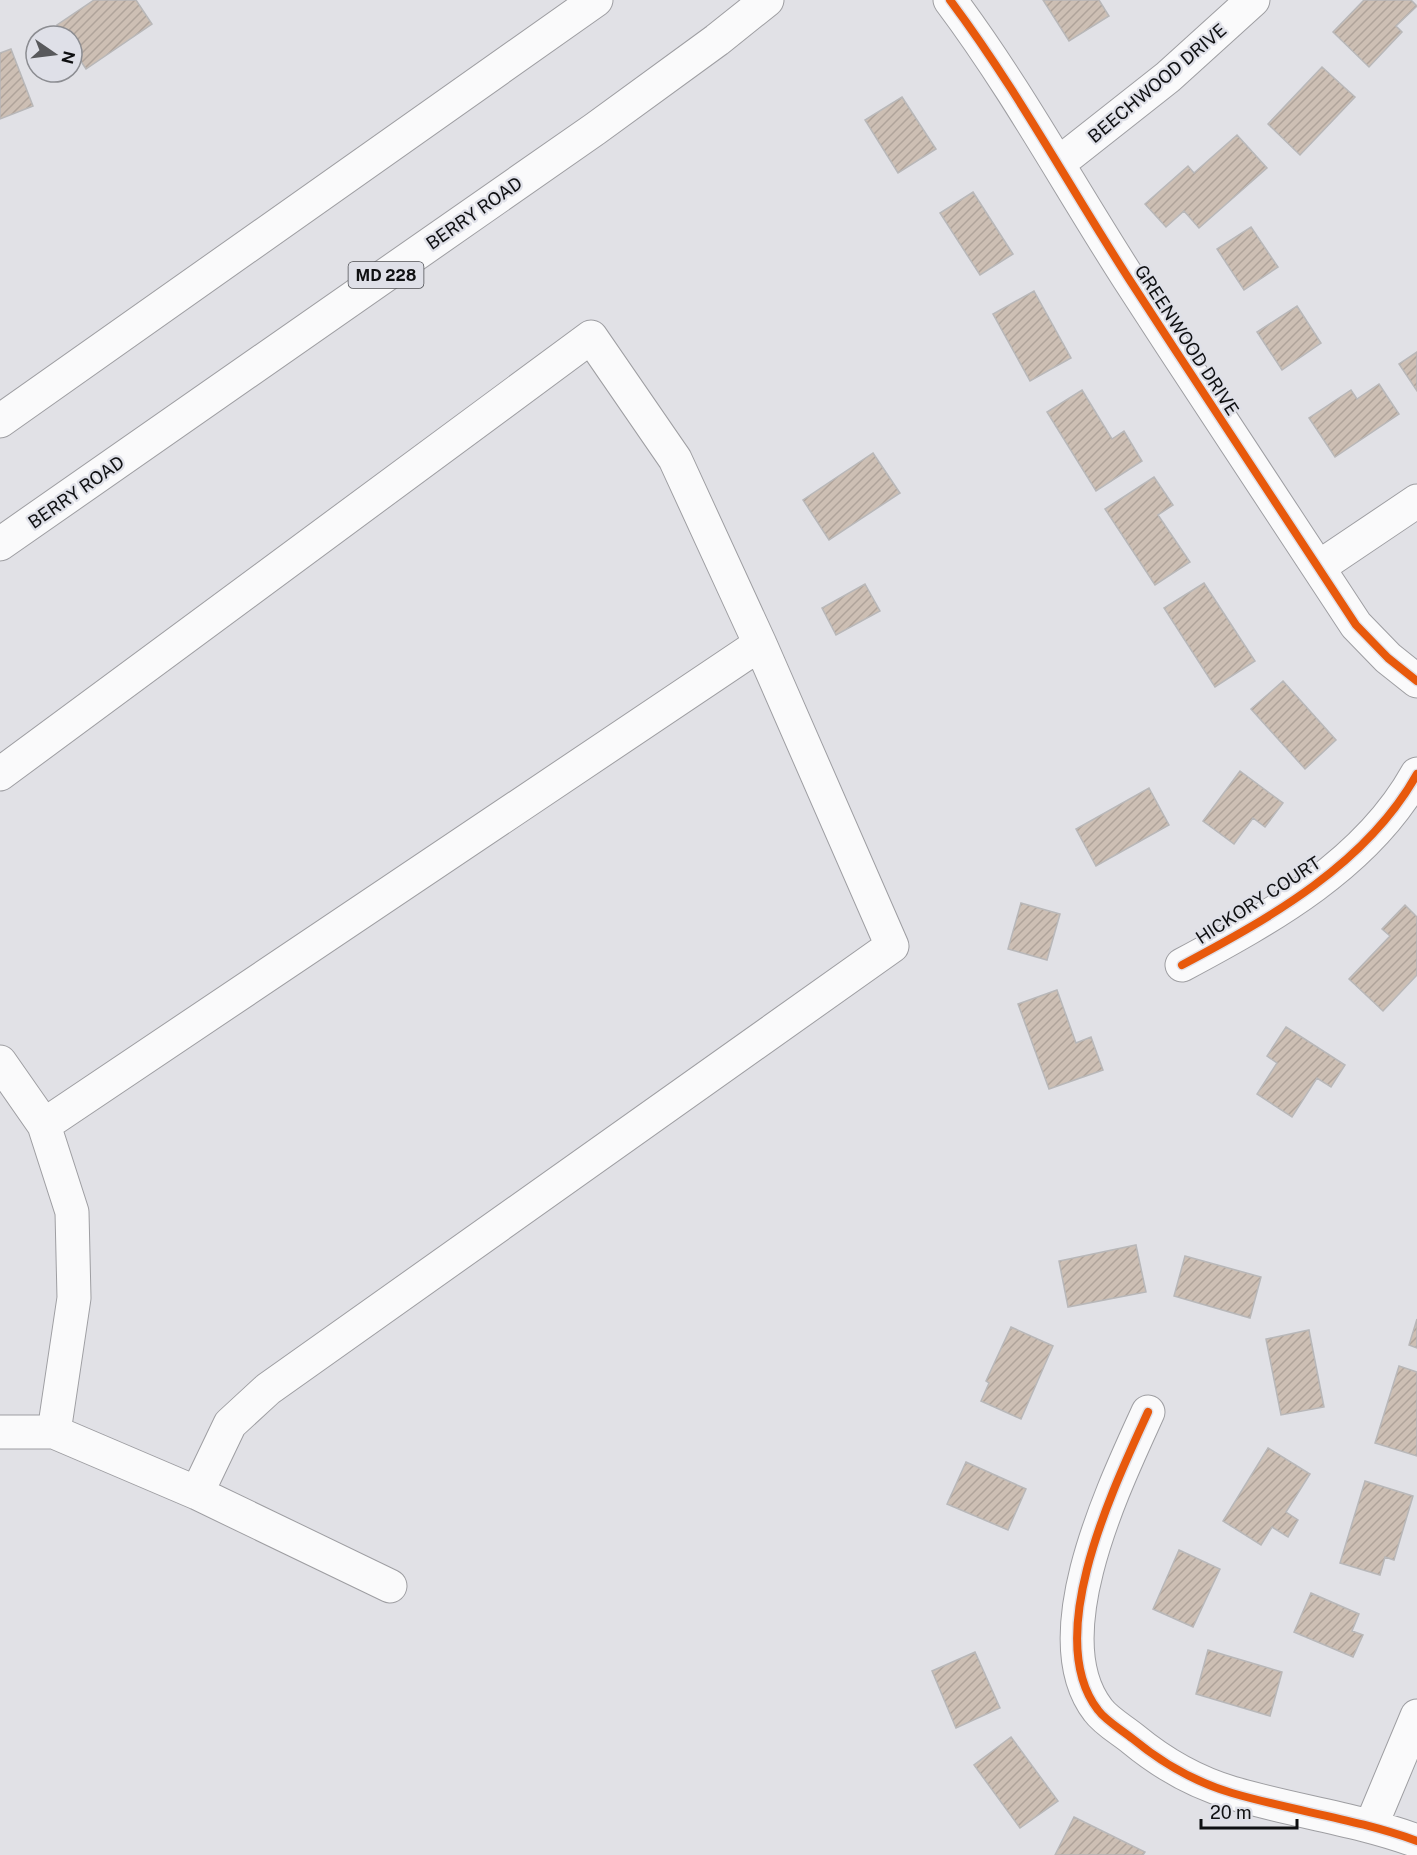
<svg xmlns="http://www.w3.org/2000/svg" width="1417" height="1855" viewBox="0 0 1417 1855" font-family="'Public Sans',sans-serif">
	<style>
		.building { fill: url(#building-hatch); stroke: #b8b7b8; stroke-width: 1.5 }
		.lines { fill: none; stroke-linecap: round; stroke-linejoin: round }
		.minor-casing { stroke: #9e9ea2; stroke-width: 35 }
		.highway-casing { stroke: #9e9ea2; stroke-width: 35 }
		.minor { stroke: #fafafb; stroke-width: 33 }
		.highway { stroke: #fafafb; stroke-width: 33 }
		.cycleway-casing { stroke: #dfe0e8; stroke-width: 11 }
		.cycleway { stroke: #e8590c; stroke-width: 8 }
		.labels { text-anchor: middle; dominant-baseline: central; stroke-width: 4.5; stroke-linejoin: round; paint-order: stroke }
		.shield { fill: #dfe0e8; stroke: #4d4e52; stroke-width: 1.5 }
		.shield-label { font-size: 16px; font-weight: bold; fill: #0f1012 }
		.street-label { font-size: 18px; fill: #0f1012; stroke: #dfe0e8 }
	</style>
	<defs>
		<pattern id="building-hatch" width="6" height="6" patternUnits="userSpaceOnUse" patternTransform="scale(1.5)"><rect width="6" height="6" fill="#cdbfb4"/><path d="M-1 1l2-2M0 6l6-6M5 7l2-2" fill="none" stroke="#afa39a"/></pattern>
	</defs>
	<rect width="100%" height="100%" fill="#e1e1e6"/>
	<!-- building -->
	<path class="building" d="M94 0H136L152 24 86 69 72 48V36H64L57 25Z
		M1043 0H1099L1109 16 1069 41Z
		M1364 0H1411L1417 6 1396 26 1402 32 1369 67 1333 32Z
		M11 49 33 106 0 119V53Z
		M1322 67 1355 97 1300 155 1268 124Z
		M902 97 936 149 898 173 865 120Z
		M1237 135 1267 168 1199 228 1184 211 1166 227 1145 204 1188 166 1194 173Z
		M973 192 1013 254 980 275 940 213Z
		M1251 227 1278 267 1244 290 1217 249Z
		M1034 291 1071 358 1030 381 993 314Z
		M1297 306 1321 343 1282 370 1257 332Z
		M1417 352V391L1399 364Z
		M1379 384 1399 414 1335 457 1309 418 1351 390 1357 399Z
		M1082 390 1112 439 1124 431 1142 461 1096 491 1047 412Z
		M873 453 900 493 829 540 803 500Z
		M1154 477 1173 505 1158 515 1190 562 1155 585 1105 509Z
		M1204 583 1255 661 1215 687 1164 608Z
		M865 584 880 611 836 635 822 608Z
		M1283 681 1336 740 1305 769 1251 709Z
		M1240 771 1283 803 1265 827 1253 818 1234 844 1203 821Z
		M1149 788 1169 825 1096 866 1076 829Z
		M1021 903 1060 914 1047 960 1008 949Z
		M1405 905 1417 917V975L1383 1011 1349 979 1390 936 1382 929Z
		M1057 990 1076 1043 1091 1037 1103 1070 1049 1089 1018 1004Z
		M1286 1027 1345 1065 1331 1087 1317 1078 1292 1117 1257 1094 1277 1063 1267 1056Z
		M1136 1245 1146 1292 1068 1307 1059 1261Z
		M1185 1256 1261 1277 1250 1318 1174 1296Z
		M1417 1319V1348L1409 1345Z
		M1011 1327 1053 1346 1021 1419 981 1401 989 1383 986 1381Z
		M1309 1330 1324 1407 1281 1415 1266 1339Z
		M1399 1366 1417 1372V1456L1375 1443Z
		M1268 1448 1310 1474 1286 1512 1298 1520 1288 1537 1272 1527 1261 1545 1223 1521Z
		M966 1462 1026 1489 1008 1530 947 1504Z
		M1365 1481 1413 1496 1394 1560 1385 1557 1380 1575 1340 1563Z
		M1179 1550 1220 1569 1193 1627 1153 1609Z
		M1311 1593 1359 1614 1352 1631 1363 1635 1353 1657 1294 1632Z
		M1208 1650 1282 1672 1270 1716 1196 1694Z
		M975 1652 1000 1708 956 1728 932 1671Z
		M1011 1737 1058 1801 1020 1828 974 1765Z
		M1074 1817 1145 1852 1143 1855H1055Z"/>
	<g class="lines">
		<!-- minor casing -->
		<g class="minor-casing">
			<path id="minor" d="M950 0C1016 88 1069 186 1129 279 1204 395 1281 510 1356 625L1388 658 1417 681
				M1059 163 1168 77 1253 0
				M1319 567 1417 501
				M0 774 591 337 675 459 760 644 892 946 268 1389 230 1424 197 1493 54 1432H0
				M1182 965C1270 918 1367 864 1417 774
				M0 1062 44 1125 72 1212 74 1298 54 1432
				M44 1125 760 644
				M1148 1412C1115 1485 1041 1636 1098 1710 1106 1721 1122 1730 1133 1739 1162 1763 1195 1782 1232 1793 1293 1811 1357 1819 1417 1841
				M197 1493 390 1586
				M1371 1826 1417 1716"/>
		</g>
		<!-- highway casing -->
		<g class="highway-casing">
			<path id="highway" d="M0 421 596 0
				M0 544 595 129 717 40 767 0"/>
		</g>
		<!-- minor -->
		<use href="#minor" class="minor"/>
		<!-- highway -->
		<use href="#highway" class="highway"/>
		<!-- cycleway casing -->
		<g class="cycleway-casing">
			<path id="cycleway" d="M950 0C1016 88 1069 186 1129 279 1204 395 1281 510 1356 625L1388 658 1417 681
				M1182 965C1270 918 1367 864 1417 774
				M1148 1412C1115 1485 1041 1636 1098 1710 1106 1721 1122 1730 1133 1739 1162 1763 1195 1782 1232 1793 1293 1811 1357 1819 1417 1841"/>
		</g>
		<!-- cycleway -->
		<use href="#cycleway" class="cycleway"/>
	</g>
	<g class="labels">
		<!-- shield labels -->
		<rect class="shield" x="348.5" y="262" width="75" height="26" rx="4.5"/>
		<g class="shield-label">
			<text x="386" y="275">MD 228</text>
		</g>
		<!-- street labels -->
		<g class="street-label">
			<text transform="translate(1157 83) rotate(-40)">BEECHWOOD DRIVE</text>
			<text transform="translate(474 213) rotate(-35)">BERRY ROAD</text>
			<text transform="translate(1187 340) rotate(57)">GREENWOOD DRIVE</text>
			<text transform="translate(76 492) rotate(-35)">BERRY ROAD</text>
			<text transform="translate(1258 900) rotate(-33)">HICKORY COURT</text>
		</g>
	</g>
	<!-- north arrow -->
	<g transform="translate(54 54) rotate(104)"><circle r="28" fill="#dfe0e8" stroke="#8c8d92" stroke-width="1.5"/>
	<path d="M0-4.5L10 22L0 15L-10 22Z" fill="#58595c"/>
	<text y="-9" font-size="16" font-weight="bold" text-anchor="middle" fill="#0f1012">N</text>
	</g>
	<!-- scale -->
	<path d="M1201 1819v9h96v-9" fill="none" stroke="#0f1012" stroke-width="3"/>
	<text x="1210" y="1819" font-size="18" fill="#0f1012" stroke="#dfe0e8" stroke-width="4.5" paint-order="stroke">20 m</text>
</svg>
